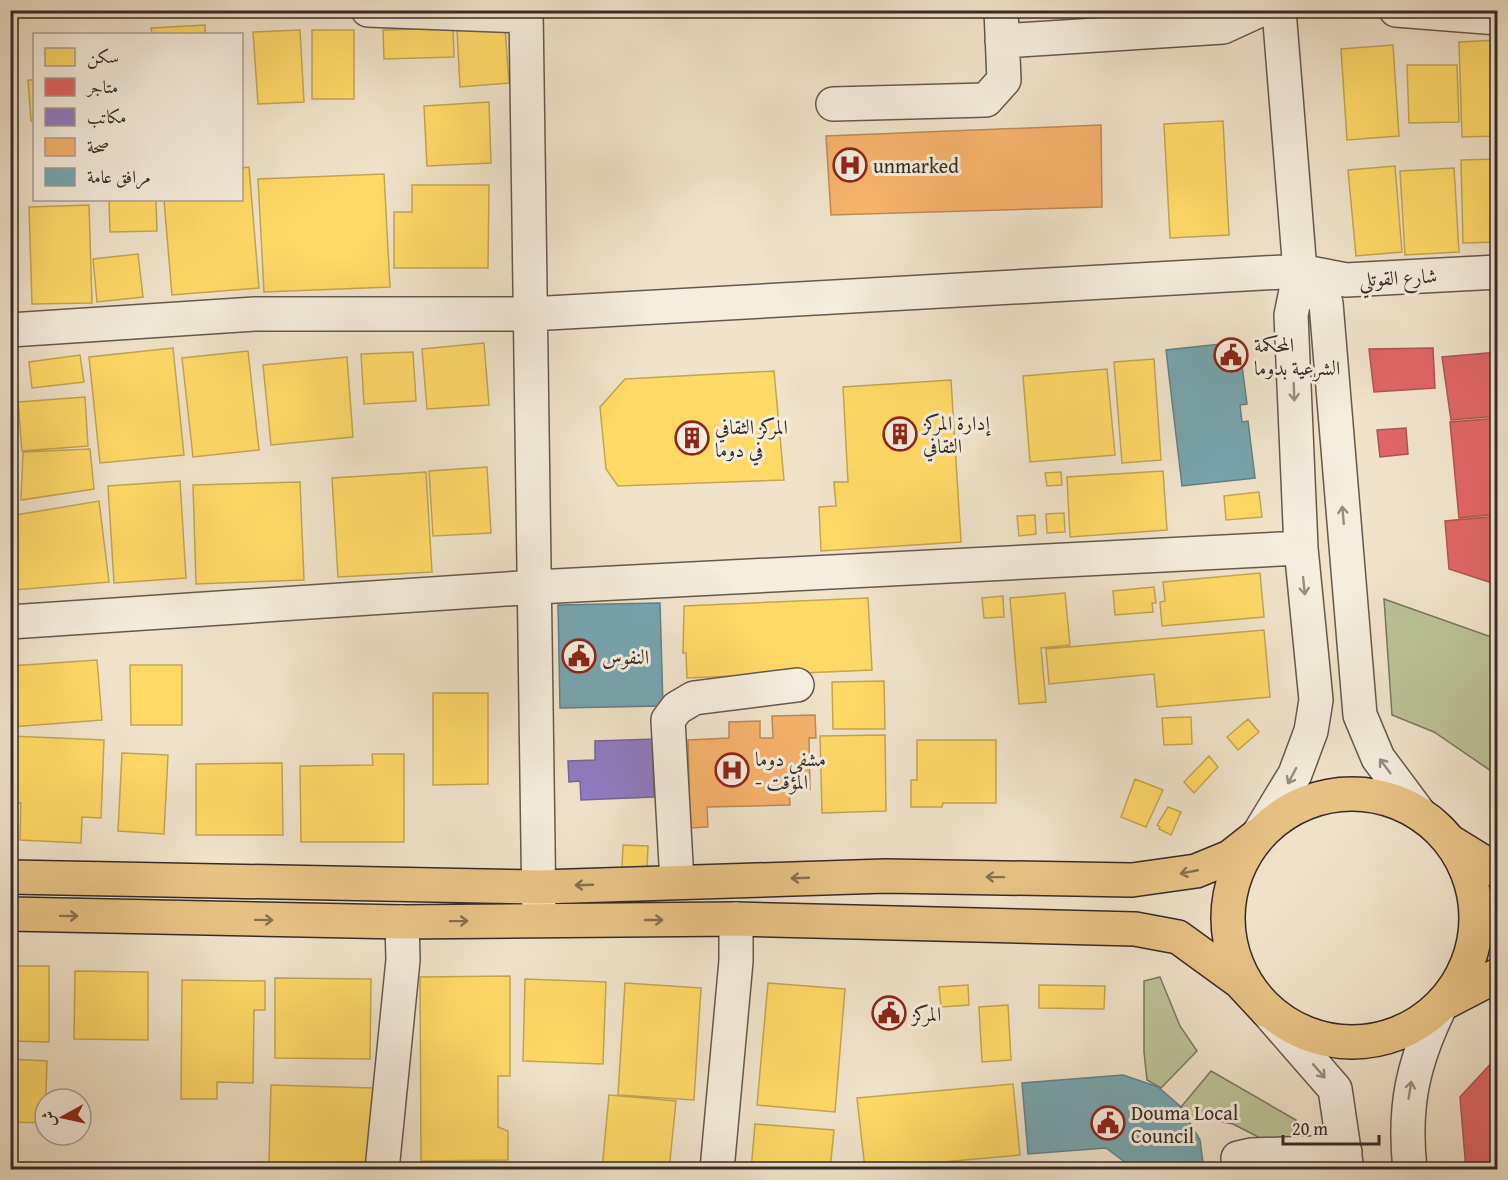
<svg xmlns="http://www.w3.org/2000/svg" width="1508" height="1180" viewBox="0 0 1508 1180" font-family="'Gentium Book Plus',Amiri,serif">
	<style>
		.green { fill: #bbc396; stroke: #79775e; stroke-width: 1.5 }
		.homes { fill: #ffd966; stroke: #c3a552; stroke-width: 1.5 }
		.shops { fill: #e06666; stroke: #ad5452; stroke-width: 1.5 }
		.offices { fill: #8e7cc3; stroke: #746494; stroke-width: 1.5 }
		.health { fill: #f6b26b; stroke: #bd8a56; stroke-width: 1.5 }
		.public { fill: #76a5af; stroke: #638086; stroke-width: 1.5 }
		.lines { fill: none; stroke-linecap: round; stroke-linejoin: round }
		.minor-casing { stroke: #65594e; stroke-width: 36 }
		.major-casing { stroke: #372b25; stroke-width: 36 }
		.minor { stroke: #f5eddd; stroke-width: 33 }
		.major { stroke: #e8c285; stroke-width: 33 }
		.oneway { stroke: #968c81 }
		.oneway2 { stroke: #876f50 }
		.labels { text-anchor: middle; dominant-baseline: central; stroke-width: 6; stroke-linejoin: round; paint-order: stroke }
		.poi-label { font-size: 20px; fill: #372b25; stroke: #f5eddd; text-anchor: start }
		.street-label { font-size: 20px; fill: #372b25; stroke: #f5eddd }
	</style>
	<rect width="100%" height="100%" fill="#f0e3ca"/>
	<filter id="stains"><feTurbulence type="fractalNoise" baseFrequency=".00333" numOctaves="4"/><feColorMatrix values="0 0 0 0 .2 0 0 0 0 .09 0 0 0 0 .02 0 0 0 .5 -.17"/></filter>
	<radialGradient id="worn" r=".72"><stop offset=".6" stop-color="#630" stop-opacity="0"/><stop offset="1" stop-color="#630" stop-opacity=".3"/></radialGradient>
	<!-- green -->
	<path class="green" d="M1384 599 1497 639V775L1434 732 1392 715Z
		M1160 977 1180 1026 1197 1051 1161 1088 1147 1080 1144 1052V981Z
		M1211 1071 1296 1120V1137L1262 1139 1233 1124 1203 1118 1192 1120 1181 1107Z"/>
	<!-- homes -->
	<path class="homes" d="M205 25V34H152L151 28Z
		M505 27 509 83 460 87 457 30Z
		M453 28 454 57 384 59 383 30Z
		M300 30 304 102 258 104 253 32Z
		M312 30H354V99H312Z
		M1498 40V136L1462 137 1459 42Z
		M1393 45 1399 136 1347 140 1341 49Z
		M1407 65H1457L1459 122 1409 123Z
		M28 80H34V121H31Z
		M489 102 491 163 427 166 424 106Z
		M1223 121 1229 235 1170 238 1164 124Z
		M1498 159V242L1463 243 1461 160Z
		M1395 166 1402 252 1356 256 1348 170Z
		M249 167 259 288 172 295 164 200H242V168Z
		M1454 168 1459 252 1405 255 1400 171Z
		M384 174 390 287 264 292 258 179Z
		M412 185H489L488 268H394V212H412Z
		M109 200H156L157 231 110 232Z
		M89 205 92 303 32 304 29 207Z
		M138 254 143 297 97 302 93 259Z
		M484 343 489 405 427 409 422 349Z
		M173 348 184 455 100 463 89 357Z
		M248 351 259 450 193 457 182 358Z
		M413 352 416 401 364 404 361 354Z
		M80 355 84 382 32 388 29 362Z
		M347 357 353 437 271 445 263 365Z
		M1154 359 1161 460 1122 463 1114 362Z
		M1107 369 1115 455 1030 462 1023 376Z
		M774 371 784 480 618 486 606 469 600 407 625 379Z
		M951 380 961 542 821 551 819 507 836 506 834 482H848L843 387Z
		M85 397 88 446 22 451 18 402Z
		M90 449 94 489 21 500 23 452Z
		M487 467 491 533 433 536 429 471Z
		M1163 471 1167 530 1070 537 1067 477Z
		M426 472 432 572 338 577 332 478Z
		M1061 472 1062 485 1047 486 1045 473Z
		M180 481 186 578 114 583 108 486Z
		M300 482 304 580 196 584 193 485Z
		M1259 492 1262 517 1226 520 1224 496Z
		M99 501 109 582 14 590 10 587V516Z
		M1064 513 1065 532 1047 533 1046 514Z
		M1035 515 1036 534 1019 536 1017 516Z
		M1260 573 1264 617 1162 626 1160 602 1165 601 1163 582Z
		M1154 587 1156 603H1152L1153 612 1115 615 1113 591Z
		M1065 593 1070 645 1041 648 1046 702 1019 704 1010 598Z
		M1003 596 1004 617 984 618 982 598Z
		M868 598 872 670 687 678 686 653H683L684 606Z
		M1264 630 1270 697 1157 707 1154 674 1049 684 1046 649Z
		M97 660 102 720 10 727V666Z
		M130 665H182V725H131Z
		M884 681 885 729H833L832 682Z
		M433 693H488V784L433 785Z
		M1191 717 1192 744 1164 745 1162 718Z
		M1248 719 1259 732 1238 750 1227 737Z
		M885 735 886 811 822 813 820 736Z
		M10 736 104 740 101 818 82 817 81 843 20 840 21 803 10 802Z
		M917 740H996V803H943L942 807H911V780H917Z
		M122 753 168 755 164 834 118 831Z
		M372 754H404V842H301L300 766 373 765Z
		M1209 756 1218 767 1194 793 1184 782Z
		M282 763 283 835H196V764Z
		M1135 779 1163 790 1146 827 1121 817Z
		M1168 807 1181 812 1171 835 1159 829 1160 827 1157 825Z
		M623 845 648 846 647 868H622Z
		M10 966H49V1042L10 1041Z
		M75 971 148 972V1040L74 1039Z
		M510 976V1076H498V1127L508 1131V1160L421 1161 420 977Z
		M275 978 371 979 370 1059 275 1058Z
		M525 979 606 982 603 1064 523 1061Z
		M182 980 265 981V1010H254L253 1083 217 1082V1099H181Z
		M625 983 701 988 694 1100 618 1095Z
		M768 983 845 989 835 1112 757 1105Z
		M968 985 969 1005 941 1007 939 987Z
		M1039 985 1105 986 1104 1009 1039 1008Z
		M1008 1005 1011 1060 982 1062 979 1007Z
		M10 1059 47 1061 45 1123 10 1122Z
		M1013 1084 1020 1155 865 1169 857 1098Z
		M271 1085 373 1088 371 1166 269 1163Z
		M609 1095 676 1101 669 1170H602Z
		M755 1124 834 1130 830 1170H751Z
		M59 1164 100 1170H58Z"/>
	<!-- shops -->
	<path class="shops" d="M1433 348 1435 388 1374 392 1369 349Z
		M1498 352V416L1451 420 1442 357Z
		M1498 418V514L1459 518 1450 422Z
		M1406 428 1408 454 1380 457 1377 430Z
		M1498 516V585L1449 569 1445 521Z
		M1498 1056V1170H1466L1460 1097Z"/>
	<!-- offices -->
	<path class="offices" d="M657 739 658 762 653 763 654 797 581 800 580 781 569 782 568 761 595 760V741Z"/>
	<!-- health -->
	<path class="health" d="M1101 125 1102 207 831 215 826 136Z
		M815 715 816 738H809L810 789H789L790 805 707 807 708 827 690 828 688 740 729 738V722L760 721V738H773L772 716Z"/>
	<!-- public -->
	<path class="public" d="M1239 342 1247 404 1240 405 1242 422 1248 421 1255 478 1182 486 1166 350Z
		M660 603 663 706 560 708 558 605Z
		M1123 1075 1158 1087 1180 1106 1200 1140 1204 1170H1130V1166L1106 1148 1028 1154 1022 1083Z"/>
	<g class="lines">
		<!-- minor casing -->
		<g class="minor-casing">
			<path id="minor" d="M368 10 526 16
				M526 10 539 915
				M1396 10 1498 18
				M1002 41 1223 27 1260 10
				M833 104 986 100 1004 80 1001 10
				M1300 271 1326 303 1360 715 1378 758 1419 813
				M10 330 255 314H530L1300 271 1346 280 1498 272
				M10 622 536 587 1301 548
				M1258 835 1295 774 1311 731 1316 700 1301 548 1291 315 1300 271 1279 10
				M677 882 668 720 677 708 694 698 797 685
				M1267 1011 1335 1089 1347 1170
				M382 1170 403 960 402 922
				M717 1170 736 961V919
				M1239 1170 1238 1158 1251 1155 1345 1152
				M1410 1170C1403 1106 1413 1062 1441 1005"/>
		</g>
		<!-- major casing -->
		<g class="major-casing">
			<path id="major" d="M1228 918a124 124 0 1 1 248 0a124 124 0 1 1-248 0Z
				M1451 842 1498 871
				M10 877 541 887 885 876 1132 880 1196 871 1230 857 1258 835
				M10 914 402 922 736 919 1135 929 1178 937 1240 982 1267 1011
				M1448 1001 1498 975"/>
		</g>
		<!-- minor -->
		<use href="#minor" class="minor"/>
		<!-- major -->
		<use href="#major" class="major"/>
	</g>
	<!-- one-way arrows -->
	<defs><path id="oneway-shaft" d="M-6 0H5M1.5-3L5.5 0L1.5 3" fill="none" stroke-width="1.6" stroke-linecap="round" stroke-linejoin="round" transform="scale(1.5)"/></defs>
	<g class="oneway">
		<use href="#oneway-shaft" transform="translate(1294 392) rotate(88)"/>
		<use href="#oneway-shaft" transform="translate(1343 515) rotate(-95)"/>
		<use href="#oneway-shaft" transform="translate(1304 586) rotate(84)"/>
		<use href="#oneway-shaft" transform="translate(1385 766) rotate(-127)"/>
		<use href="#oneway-shaft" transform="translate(1292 776) rotate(118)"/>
		<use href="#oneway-shaft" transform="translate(1319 1071) rotate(49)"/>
		<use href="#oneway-shaft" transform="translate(1410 1090) rotate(-81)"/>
	</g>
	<g class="oneway2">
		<use href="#oneway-shaft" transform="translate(1189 872) rotate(169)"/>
		<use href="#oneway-shaft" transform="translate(995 877) rotate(-179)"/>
		<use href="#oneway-shaft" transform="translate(800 878) rotate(178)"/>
		<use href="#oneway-shaft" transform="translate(584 885) rotate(178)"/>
		<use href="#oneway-shaft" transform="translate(69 916) rotate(1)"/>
		<use href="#oneway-shaft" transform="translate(264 920) rotate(1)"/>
		<use href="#oneway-shaft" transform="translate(654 920)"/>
		<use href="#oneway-shaft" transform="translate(459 921) rotate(-1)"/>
	</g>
	<!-- icons -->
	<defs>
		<g id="hospital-ring" transform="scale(1.725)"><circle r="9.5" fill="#f5eddd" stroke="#8f2418" stroke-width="1.5"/><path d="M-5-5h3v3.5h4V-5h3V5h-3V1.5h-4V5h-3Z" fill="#8f2418"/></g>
		<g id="civic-ring" transform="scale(1.725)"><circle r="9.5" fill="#f5eddd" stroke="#8f2418" stroke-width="1.5"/><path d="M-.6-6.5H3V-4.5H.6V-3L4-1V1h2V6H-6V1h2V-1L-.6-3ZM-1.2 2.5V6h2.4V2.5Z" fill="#8f2418"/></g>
		<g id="building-ring" transform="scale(1.725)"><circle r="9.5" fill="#f5eddd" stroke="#8f2418" stroke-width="1.5"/><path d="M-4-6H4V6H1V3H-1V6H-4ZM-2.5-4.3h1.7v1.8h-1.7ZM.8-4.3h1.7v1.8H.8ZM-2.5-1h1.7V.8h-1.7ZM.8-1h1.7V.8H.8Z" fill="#8f2418"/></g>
	</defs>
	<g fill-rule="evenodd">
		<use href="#hospital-ring" x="850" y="165"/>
		<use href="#civic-ring" x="1231" y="355"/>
		<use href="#building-ring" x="900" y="434"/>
		<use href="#building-ring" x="692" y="438"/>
		<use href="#civic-ring" x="579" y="656"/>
		<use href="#hospital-ring" x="732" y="770"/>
		<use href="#civic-ring" x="889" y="1013"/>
		<use href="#civic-ring" x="1108" y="1123"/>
	</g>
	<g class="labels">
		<!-- poi labels -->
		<g class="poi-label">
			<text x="873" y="165">unmarked</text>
			<text x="1254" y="344">المحكمة<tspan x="1254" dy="23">الشرعية بدوما</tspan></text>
			<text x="923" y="422">إدارة المركز<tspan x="923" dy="23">الثقافي</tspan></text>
			<text x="715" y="426">المركز الثقافي<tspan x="715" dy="23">في دوما</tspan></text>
			<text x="602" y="656">النفوس</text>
			<text x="755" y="758">مشفى دوما<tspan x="755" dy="23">- المؤقت</tspan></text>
			<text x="912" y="1013">المركز</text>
			<text x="1131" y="1112">Douma Local<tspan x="1131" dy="23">Council</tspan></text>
		</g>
		<!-- street labels -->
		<g class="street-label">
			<text transform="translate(1398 277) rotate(-3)">شارع القوتلي</text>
		</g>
	</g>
	<!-- margin -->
	<rect width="1508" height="1180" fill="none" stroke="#f0e3ca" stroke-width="36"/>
	<rect x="12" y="12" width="1484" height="1156" fill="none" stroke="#372b25" stroke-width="3"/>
	<rect x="18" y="18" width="1472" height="1144" fill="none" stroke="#372b25" stroke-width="1.5"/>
	<!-- legend -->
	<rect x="33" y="33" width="210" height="168" fill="#f5eddd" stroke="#a99f93" stroke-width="1.5"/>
	<rect x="45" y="48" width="30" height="18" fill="#ffd966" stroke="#a99f93" stroke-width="1.5"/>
	<text x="87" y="63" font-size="18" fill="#372b25">سكن</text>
	<rect x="45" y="78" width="30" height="18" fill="#e06666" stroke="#a99f93" stroke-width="1.5"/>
	<text x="87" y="93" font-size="18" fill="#372b25">متاجر</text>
	<rect x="45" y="108" width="30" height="18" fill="#8e7cc3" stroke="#a99f93" stroke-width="1.5"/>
	<text x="87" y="123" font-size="18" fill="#372b25">مكاتب</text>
	<rect x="45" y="138" width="30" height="18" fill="#f6b26b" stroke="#a99f93" stroke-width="1.5"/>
	<text x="87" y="153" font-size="18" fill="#372b25">صحة</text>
	<rect x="45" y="168" width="30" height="18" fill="#76a5af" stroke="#a99f93" stroke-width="1.5"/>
	<text x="87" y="183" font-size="18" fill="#372b25">مرافق عامة</text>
	<!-- north arrow -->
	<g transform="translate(63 1117) rotate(262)"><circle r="28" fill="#f5eddd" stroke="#a99f93" stroke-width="1.5"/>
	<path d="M0-4.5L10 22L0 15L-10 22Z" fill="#8f2418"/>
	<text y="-9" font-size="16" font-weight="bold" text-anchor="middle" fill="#372b25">ش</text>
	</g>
	<!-- scale -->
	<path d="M1283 1135v9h96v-9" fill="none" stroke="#372b25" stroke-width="3"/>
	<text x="1292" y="1135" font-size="18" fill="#372b25" stroke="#f5eddd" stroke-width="4.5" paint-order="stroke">20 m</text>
	<rect width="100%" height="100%" filter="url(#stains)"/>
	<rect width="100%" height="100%" fill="url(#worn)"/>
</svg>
